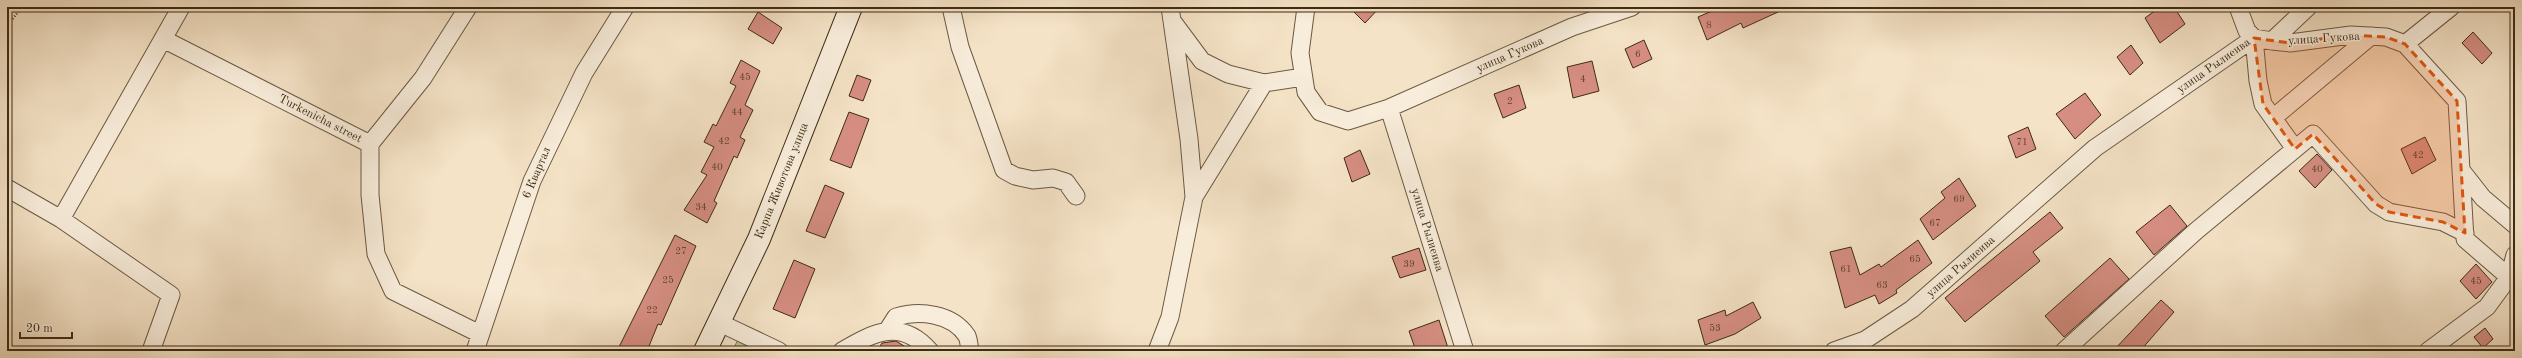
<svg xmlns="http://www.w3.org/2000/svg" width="2522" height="358" viewBox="0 0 2522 358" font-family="'Old Standard TT',serif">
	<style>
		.grass { fill: url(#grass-tufts); stroke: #7c7856 }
		.building { fill: #d68e82; stroke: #3d2b15 }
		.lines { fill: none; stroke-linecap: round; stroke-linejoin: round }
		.minor-casing { stroke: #6b5942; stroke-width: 19 }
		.secondary-casing { stroke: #3d2b15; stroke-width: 24 }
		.path { stroke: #3d2b15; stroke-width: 2.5; stroke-dasharray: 1 2; stroke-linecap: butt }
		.minor { stroke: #f8eddb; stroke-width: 17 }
		.secondary { stroke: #f8eddb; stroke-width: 22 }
		.marked { fill: #df570c; fill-opacity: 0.2; stroke: #df570c; stroke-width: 3; stroke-dasharray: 8 5; stroke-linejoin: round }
		.labels { text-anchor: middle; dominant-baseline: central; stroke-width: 3; stroke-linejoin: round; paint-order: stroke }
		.number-label { font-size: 10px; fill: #634430 }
		.street-label { font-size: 12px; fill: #3d2b15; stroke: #f8eddb }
	</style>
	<defs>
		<pattern id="grass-tufts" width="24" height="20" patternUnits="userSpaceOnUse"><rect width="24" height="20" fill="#bac497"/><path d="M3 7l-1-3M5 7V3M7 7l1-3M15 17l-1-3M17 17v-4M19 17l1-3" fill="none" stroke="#989f7a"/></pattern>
	</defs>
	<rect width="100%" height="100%" fill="#f5e3c7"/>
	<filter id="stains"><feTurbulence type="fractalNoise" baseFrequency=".005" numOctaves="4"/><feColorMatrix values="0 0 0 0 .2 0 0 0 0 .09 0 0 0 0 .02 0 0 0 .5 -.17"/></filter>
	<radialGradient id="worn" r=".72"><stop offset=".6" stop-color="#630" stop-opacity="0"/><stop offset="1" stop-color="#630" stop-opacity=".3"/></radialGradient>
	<!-- grass -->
	<path class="grass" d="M739 338 765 351H732Z"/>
	<!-- building -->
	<path class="building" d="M1349 7H1380L1365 23Z
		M1721 7H1789L1743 28 1741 23 1707 40 1698 17Z
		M2160 7H2174L2185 24 2160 43 2145 18Z
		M758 12 782 28 773 44 748 29Z
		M2473 32 2492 53 2482 64 2462 43Z
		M1644 40 1652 59 1633 68 1625 49Z
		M2131 45 2143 63 2130 75 2117 57Z
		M741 60 760 71 745 105 753 110 740 137 745 140 737 158 734 156 714 201 717 203 707 223 684 210 707 175 701 172 714 147 704 142 713 124 716 126 736 86 730 83Z
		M1592 61 1599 91 1573 98 1567 67Z
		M857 75 871 80 863 101 849 96Z
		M1519 85 1526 108 1503 118 1494 94Z
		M2085 93 2101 115 2075 139 2056 114Z
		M849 112 869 119 851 168 830 160Z
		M2028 127 2036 149 2016 158 2008 136Z
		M2425 137 2436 160 2412 174 2401 149Z
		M1360 150 1370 174 1352 182 1344 158Z
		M2317 154 2332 170 2315 188 2299 171Z
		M1959 178 1976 206 1933 240 1920 219 1945 198 1941 192Z
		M825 185 844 193 825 238 806 231Z
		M2170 205 2187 226 2154 255 2136 232Z
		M2050 212 2063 228 2033 252 2040 261 1965 322 1945 298Z
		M675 235 696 246 661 325 658 324 647 351H617Z
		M1918 240 1932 263 1896 290 1897 293 1879 304 1875 295 1845 308 1830 252 1851 247 1860 275 1879 264 1881 267Z
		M1419 248 1426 270 1400 278 1392 257Z
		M2110 258 2129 279 2064 337 2045 316Z
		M794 260 815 269 795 318 773 309Z
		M2476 264 2492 282 2476 299 2460 281Z
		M2161 300 2174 312 2140 351H2113Z
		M1753 302 1761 318 1735 334 1705 345 1698 320 1725 310 1726 316Z
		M1439 320 1448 348 1440 351H1416L1409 331Z
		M2485 328 2493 339 2483 348 2474 337Z
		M896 341 912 351H877L882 343Z"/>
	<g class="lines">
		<!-- minor casing -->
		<g class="minor-casing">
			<path id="minor" d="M951 7 960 47 1004 170 1015 176 1033 180 1053 178 1066 182 1076 196
				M1306 7 1300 53 1306 92 1320 112 1348 121 1389 108 1572 27 1632 7
				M2238 7 2247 31 2254 38 2272 41 2290 43 2351 35 2386 37 2405 44 2457 101 2465 239 2509 277
				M1173 22 1202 61 1228 74 1264 83 1303 77
				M163 39 370 144 423 78 468 7
				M2272 41 2308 7
				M2405 44 2451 7
				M1389 108 1465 351
				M2273 118 2371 36
				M370 144V195L376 254 393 291 480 334
				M2295 149 2313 134 2376 204 2389 212 2443 222 2465 233
				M2461 170 2483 198 2515 225
				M7 188 61 219 171 295 151 351
				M1194 197 1264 83
				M61 219 181 7
				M720 323 779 351
				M887 331 896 317C919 310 952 313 967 336 969 340 969 347 970 351
				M475 351 532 181 584 73 625 7
				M842 351C874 332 901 318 930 351
				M1157 351 1170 317 1194 197 1189 139 1170 7
				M1834 351 1865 340 1912 309 2095 148 2254 38 2258 81 2263 104 2295 149 2196 231 2064 351
				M2428 351 2487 307 2509 277 2515 255"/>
		</g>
		<!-- secondary casing -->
		<g class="secondary-casing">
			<path id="secondary" d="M705 351 759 239 851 7"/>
		</g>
		<!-- path -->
		<path class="path" d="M7 26 22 7"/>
		<!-- minor -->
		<use href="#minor" class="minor"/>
		<!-- secondary -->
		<use href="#secondary" class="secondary"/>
	</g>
	<!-- marked area -->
	<path class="marked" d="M2351 35 2386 37 2405 44 2457 101 2465 233 2443 222 2389 212 2376 204 2313 134 2295 149 2263 104 2254 38 2290 43Z"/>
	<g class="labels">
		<!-- number labels -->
		<g class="number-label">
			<text x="1709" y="25">8</text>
			<text x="1638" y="54">6</text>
			<text x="745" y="77">45</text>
			<text x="1583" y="79">4</text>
			<text x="1510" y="101">2</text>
			<text x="737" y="112">44</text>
			<text x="724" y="141">42</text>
			<text x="2022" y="142">71</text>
			<text x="2418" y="155">42</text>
			<text x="717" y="167">40</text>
			<text x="2317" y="169">40</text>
			<text x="1959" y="199">69</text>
			<text x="701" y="207">34</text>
			<text x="1935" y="223">67</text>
			<text x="681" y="251">27</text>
			<text x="1915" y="259">65</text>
			<text x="1409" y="264">39</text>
			<text x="1846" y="269">61</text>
			<text x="668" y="280">25</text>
			<text x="2476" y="281">45</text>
			<text x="1882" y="285">63</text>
			<text x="652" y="310">22</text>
			<text x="1715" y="328">53</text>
		</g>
		<!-- street labels -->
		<g class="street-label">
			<text transform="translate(2324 39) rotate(-4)">улица Гукова</text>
			<text transform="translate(1510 55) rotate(-24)">улица Гукова</text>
			<text transform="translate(2214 66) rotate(-35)">улица Рылиеива</text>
			<text transform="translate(320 119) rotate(27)">Turkenicha street</text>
			<text transform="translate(537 173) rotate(-67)">6 Квартал</text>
			<text transform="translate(782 181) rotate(-68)">Карпа Животова улица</text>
			<text transform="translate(1427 230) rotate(73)">улица Рылиеива</text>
			<text transform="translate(1961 267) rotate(-41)">улица Рылиеива</text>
		</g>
	</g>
	<!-- margin -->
	<rect width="2522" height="358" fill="none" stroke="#f5e3c7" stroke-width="24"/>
	<rect x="8" y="8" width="2506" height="342" fill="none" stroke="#3d2b15" stroke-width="2"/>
	<rect x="12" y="12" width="2498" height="334" fill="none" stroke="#3d2b15"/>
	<!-- scale -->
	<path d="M20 332v6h52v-6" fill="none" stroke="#3d2b15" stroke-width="2"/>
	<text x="26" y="332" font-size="12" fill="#3d2b15" stroke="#f8eddb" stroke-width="3" paint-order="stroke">20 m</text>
	<rect width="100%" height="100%" filter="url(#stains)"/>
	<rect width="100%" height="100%" fill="url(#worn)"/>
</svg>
